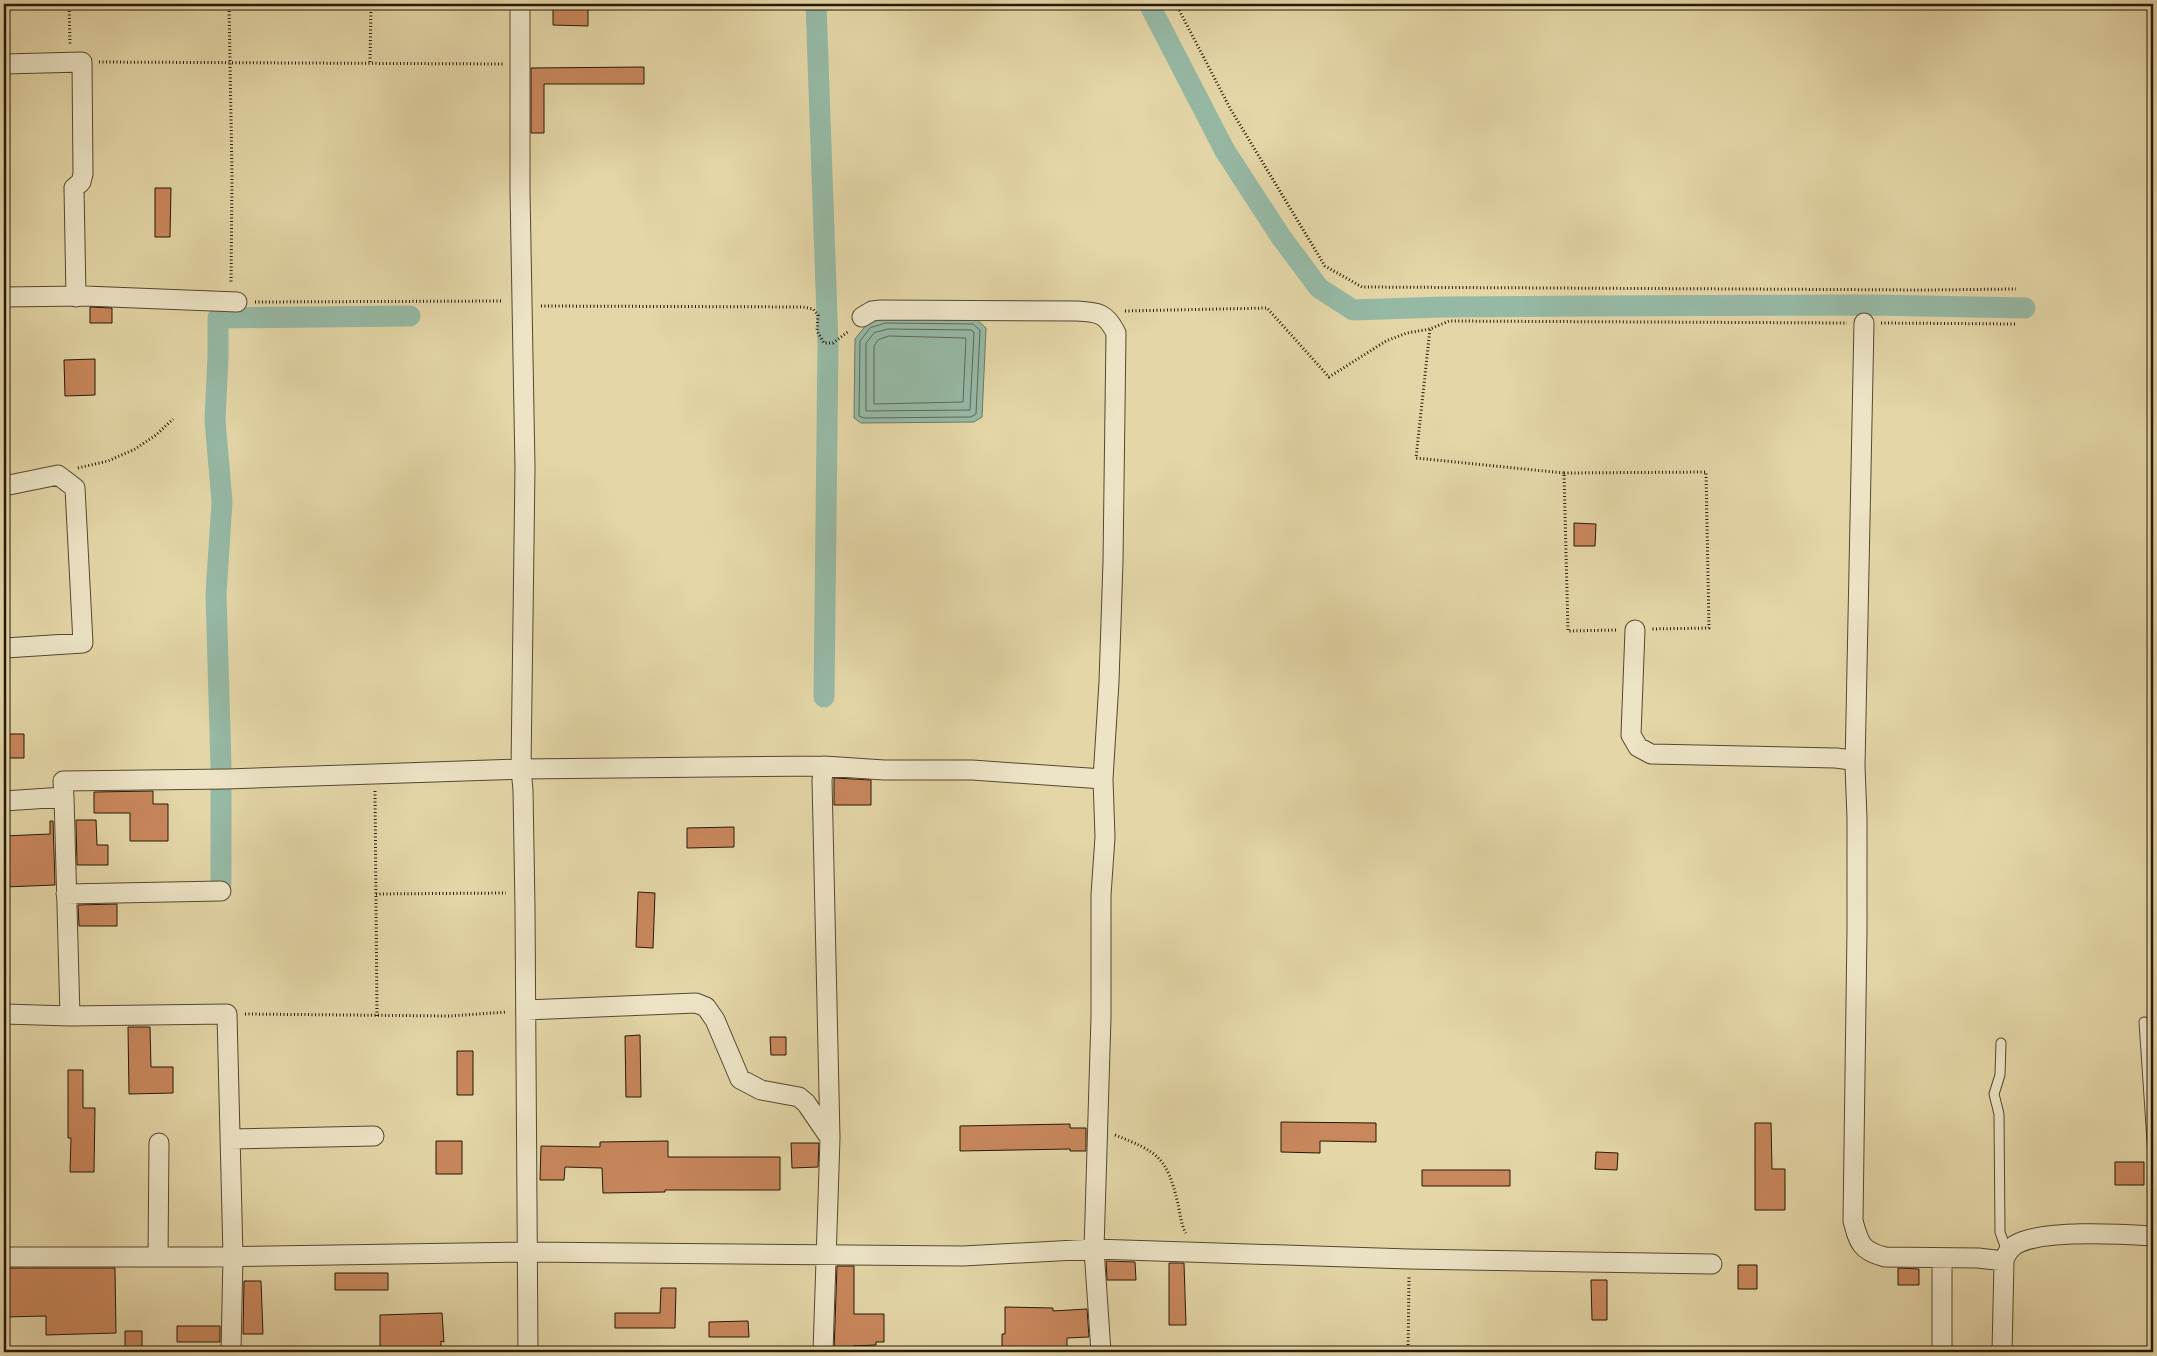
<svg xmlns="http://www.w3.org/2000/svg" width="2157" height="1356" viewBox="0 0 2157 1356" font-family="Vollkorn,serif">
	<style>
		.water { fill: #96b9a5; stroke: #6a7965 }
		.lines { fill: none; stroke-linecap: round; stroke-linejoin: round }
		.shore { stroke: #5e6856; stroke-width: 1 }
		.canal { stroke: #96b9a5; stroke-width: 21 }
		.building { fill: #c9875c; stroke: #271806 }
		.lane-casing { stroke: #56482e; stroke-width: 11 }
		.street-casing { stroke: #56482e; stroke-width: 21 }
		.path { stroke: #271806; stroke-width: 3; stroke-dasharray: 1 2.5; stroke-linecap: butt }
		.lane { stroke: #ede4c6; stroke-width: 9 }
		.street { stroke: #ede4c6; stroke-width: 19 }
	</style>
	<rect width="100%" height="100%" fill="#e4d6a7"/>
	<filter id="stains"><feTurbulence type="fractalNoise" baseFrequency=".004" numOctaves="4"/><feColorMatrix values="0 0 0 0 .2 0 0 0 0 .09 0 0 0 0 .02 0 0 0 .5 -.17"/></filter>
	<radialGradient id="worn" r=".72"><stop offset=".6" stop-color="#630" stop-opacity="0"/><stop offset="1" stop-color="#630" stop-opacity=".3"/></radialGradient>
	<!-- water -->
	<path class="water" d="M886 317 976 319 986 328 982 417 974 422 861 423 854 418 855 339 867 324Z"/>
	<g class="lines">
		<!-- shore -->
		<path class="shore" d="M886 323 973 324 980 330 976 414 971 417 864 418 859 416 860 341 870 328Z
			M888 329 971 330 974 332 970 410 866 411V343L874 333Z
			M889 336 966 338 963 402 874 404V346L878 340Z"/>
		<!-- canal -->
		<path class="canal" d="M816 4 828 344 824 697
			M1149 4 1225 151 1281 237 1319 288 1353 310 1442 307 1580 306 1874 305 2025 308
			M221 767 216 594 222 502 215 420 218 357V318L410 316
			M221 788V883"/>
	</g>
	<!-- building -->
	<path class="building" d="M553 4H588V26L553 25Z
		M644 67V84H544V133H531V68Z
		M155 188H171L170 237H155Z
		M90 307 112 308V323H90Z
		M95 359V395L65 396 64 360Z
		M1574 523 1596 524 1595 546H1574Z
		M7 734H24V758H7Z
		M834 778 871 780V805H834Z
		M153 791V804H168V841H130V813H94V792Z
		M76 820H96L97 845H108V865H77Z
		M50 821H53L55 885 4 887V836L50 834Z
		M734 827V847L687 848V828Z
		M638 892 655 893 653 948 636 947Z
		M117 904V926H79L78 905Z
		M128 1027H150L151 1067H173V1093L129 1094Z
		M640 1035 641 1097H626L625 1036Z
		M770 1037H786V1055H771Z
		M457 1051H473V1095H457Z
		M68 1070H83V1108H95L94 1172H70L71 1138H68Z
		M1281 1122 1376 1123V1142L1320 1141V1153L1281 1152Z
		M1755 1123H1771L1772 1169H1785V1210H1755Z
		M1070 1124V1128H1086V1151H1070V1149L960 1151V1126Z
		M436 1141H462V1174H436Z
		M668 1141V1157H780V1190H665V1192L603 1193 602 1168 565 1167 564 1180H540L541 1146 600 1147V1142Z
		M791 1143H819L818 1167 792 1168Z
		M1596 1152 1618 1153 1617 1170 1595 1169Z
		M2115 1162H2144V1185H2115Z
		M1422 1170H1510V1186H1422Z
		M1106 1261 1135 1262 1136 1280H1107Z
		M1169 1263H1184L1186 1325H1169Z
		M1738 1265H1757V1289H1738Z
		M837 1266H854V1314H884V1342H876V1345L853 1346V1352H834Z
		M4 1268H115L116 1333 46 1335V1316L4 1317Z
		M1898 1268 1919 1269V1285H1898Z
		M335 1273H388V1290H335Z
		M1591 1280H1607V1320H1592Z
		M244 1281H261L263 1334H243Z
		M661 1288H676L675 1328H615V1313H660Z
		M1005 1307 1053 1308V1311L1087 1309 1089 1337 1067 1338V1350L1002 1352V1334H1005Z
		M442 1313 444 1342 441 1341V1352H380V1315Z
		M748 1321 749 1337H709V1322Z
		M177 1326H220V1342H177Z
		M125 1331H142V1352H125Z"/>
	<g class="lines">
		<!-- lane casing -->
		<g class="lane-casing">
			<path id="lane" d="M2144 1022 2153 1156
				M2001 1043 2000 1075 1994 1094 1999 1114 2000 1232 2007 1252"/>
		</g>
		<!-- street casing -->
		<g class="street-casing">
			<path id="street" d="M520 4V191L525 468 521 769 824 766 884 770H972L1103 779
				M4 64 82 62 83 174 81 182 74 188 76 297
				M4 297 85 296 237 302
				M862 317 872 311 881 310 1077 311C1098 312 1106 313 1116 333L1113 562 1109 682 1103 779 1105 837 1101 895V1017L1094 1249 1101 1352
				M4 486 58 475 75 488 83 643 5 648
				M1635 630 1631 735 1638 747 1651 754 1836 758 1851 760 1855 766 1857 818V930L1853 1221C1859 1243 1861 1251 1885 1257L1978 1258 2004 1261
				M1855 766 1864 323
				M64 797 70 1016
				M4 801 64 797 63 781 227 779 521 769 523 790 525 908 528 1352
				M66 894 221 891
				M526 1010 696 1003 706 1007 715 1020 740 1079 761 1090 799 1097 806 1103 830 1138
				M4 1014 70 1016 227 1014 233 1256 231 1352
				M230 1139 374 1136
				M4 1257H205L527 1252 963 1256 1094 1249 1409 1259 1712 1264
				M158 1257 159 1143
				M1942 1258V1352
				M823 1352 830 1138 822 780 824 766
				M2002 1352 2004 1261C2006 1254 2009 1249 2015 1245 2041 1229 2121 1234 2153 1236"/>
		</g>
		<!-- path -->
		<path class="path" d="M69 4 70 44
			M229 4 232 176 231 283
			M1176 4 1231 110 1325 266 1362 287 1926 290 2016 289
			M99 62 503 64
			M370 62 371 4
			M255 302 503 301
			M541 306 803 307 813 309 818 315 817 331 824 343H833L849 331
			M1125 311 1267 308 1329 377 1386 341 1407 333 1430 329
			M1881 323 2016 324
			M78 468 108 461 135 449 156 435 173 419
			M1564 473 1706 472 1709 628 1652 629
			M1616 630 1568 631 1564 473 1416 458 1430 329 1449 321 1847 323
			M375 791 377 1016
			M376 894 506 893
			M245 1014 450 1016 506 1012
			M1115 1135C1158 1152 1167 1157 1178 1204 1180 1213 1181 1225 1186 1233
			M1408 1352 1409 1277"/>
		<!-- lane -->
		<use href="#lane" class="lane"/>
		<!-- street -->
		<use href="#street" class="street"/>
	</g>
	<!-- margin -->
	<rect width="2157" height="1356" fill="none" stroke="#e4d6a7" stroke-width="20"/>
	<rect x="5" y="5" width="2147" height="1346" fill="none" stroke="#271806" stroke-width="2.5"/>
	<rect x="10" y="10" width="2137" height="1336" fill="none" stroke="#271806"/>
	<rect width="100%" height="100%" filter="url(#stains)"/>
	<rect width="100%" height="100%" fill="url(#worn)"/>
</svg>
